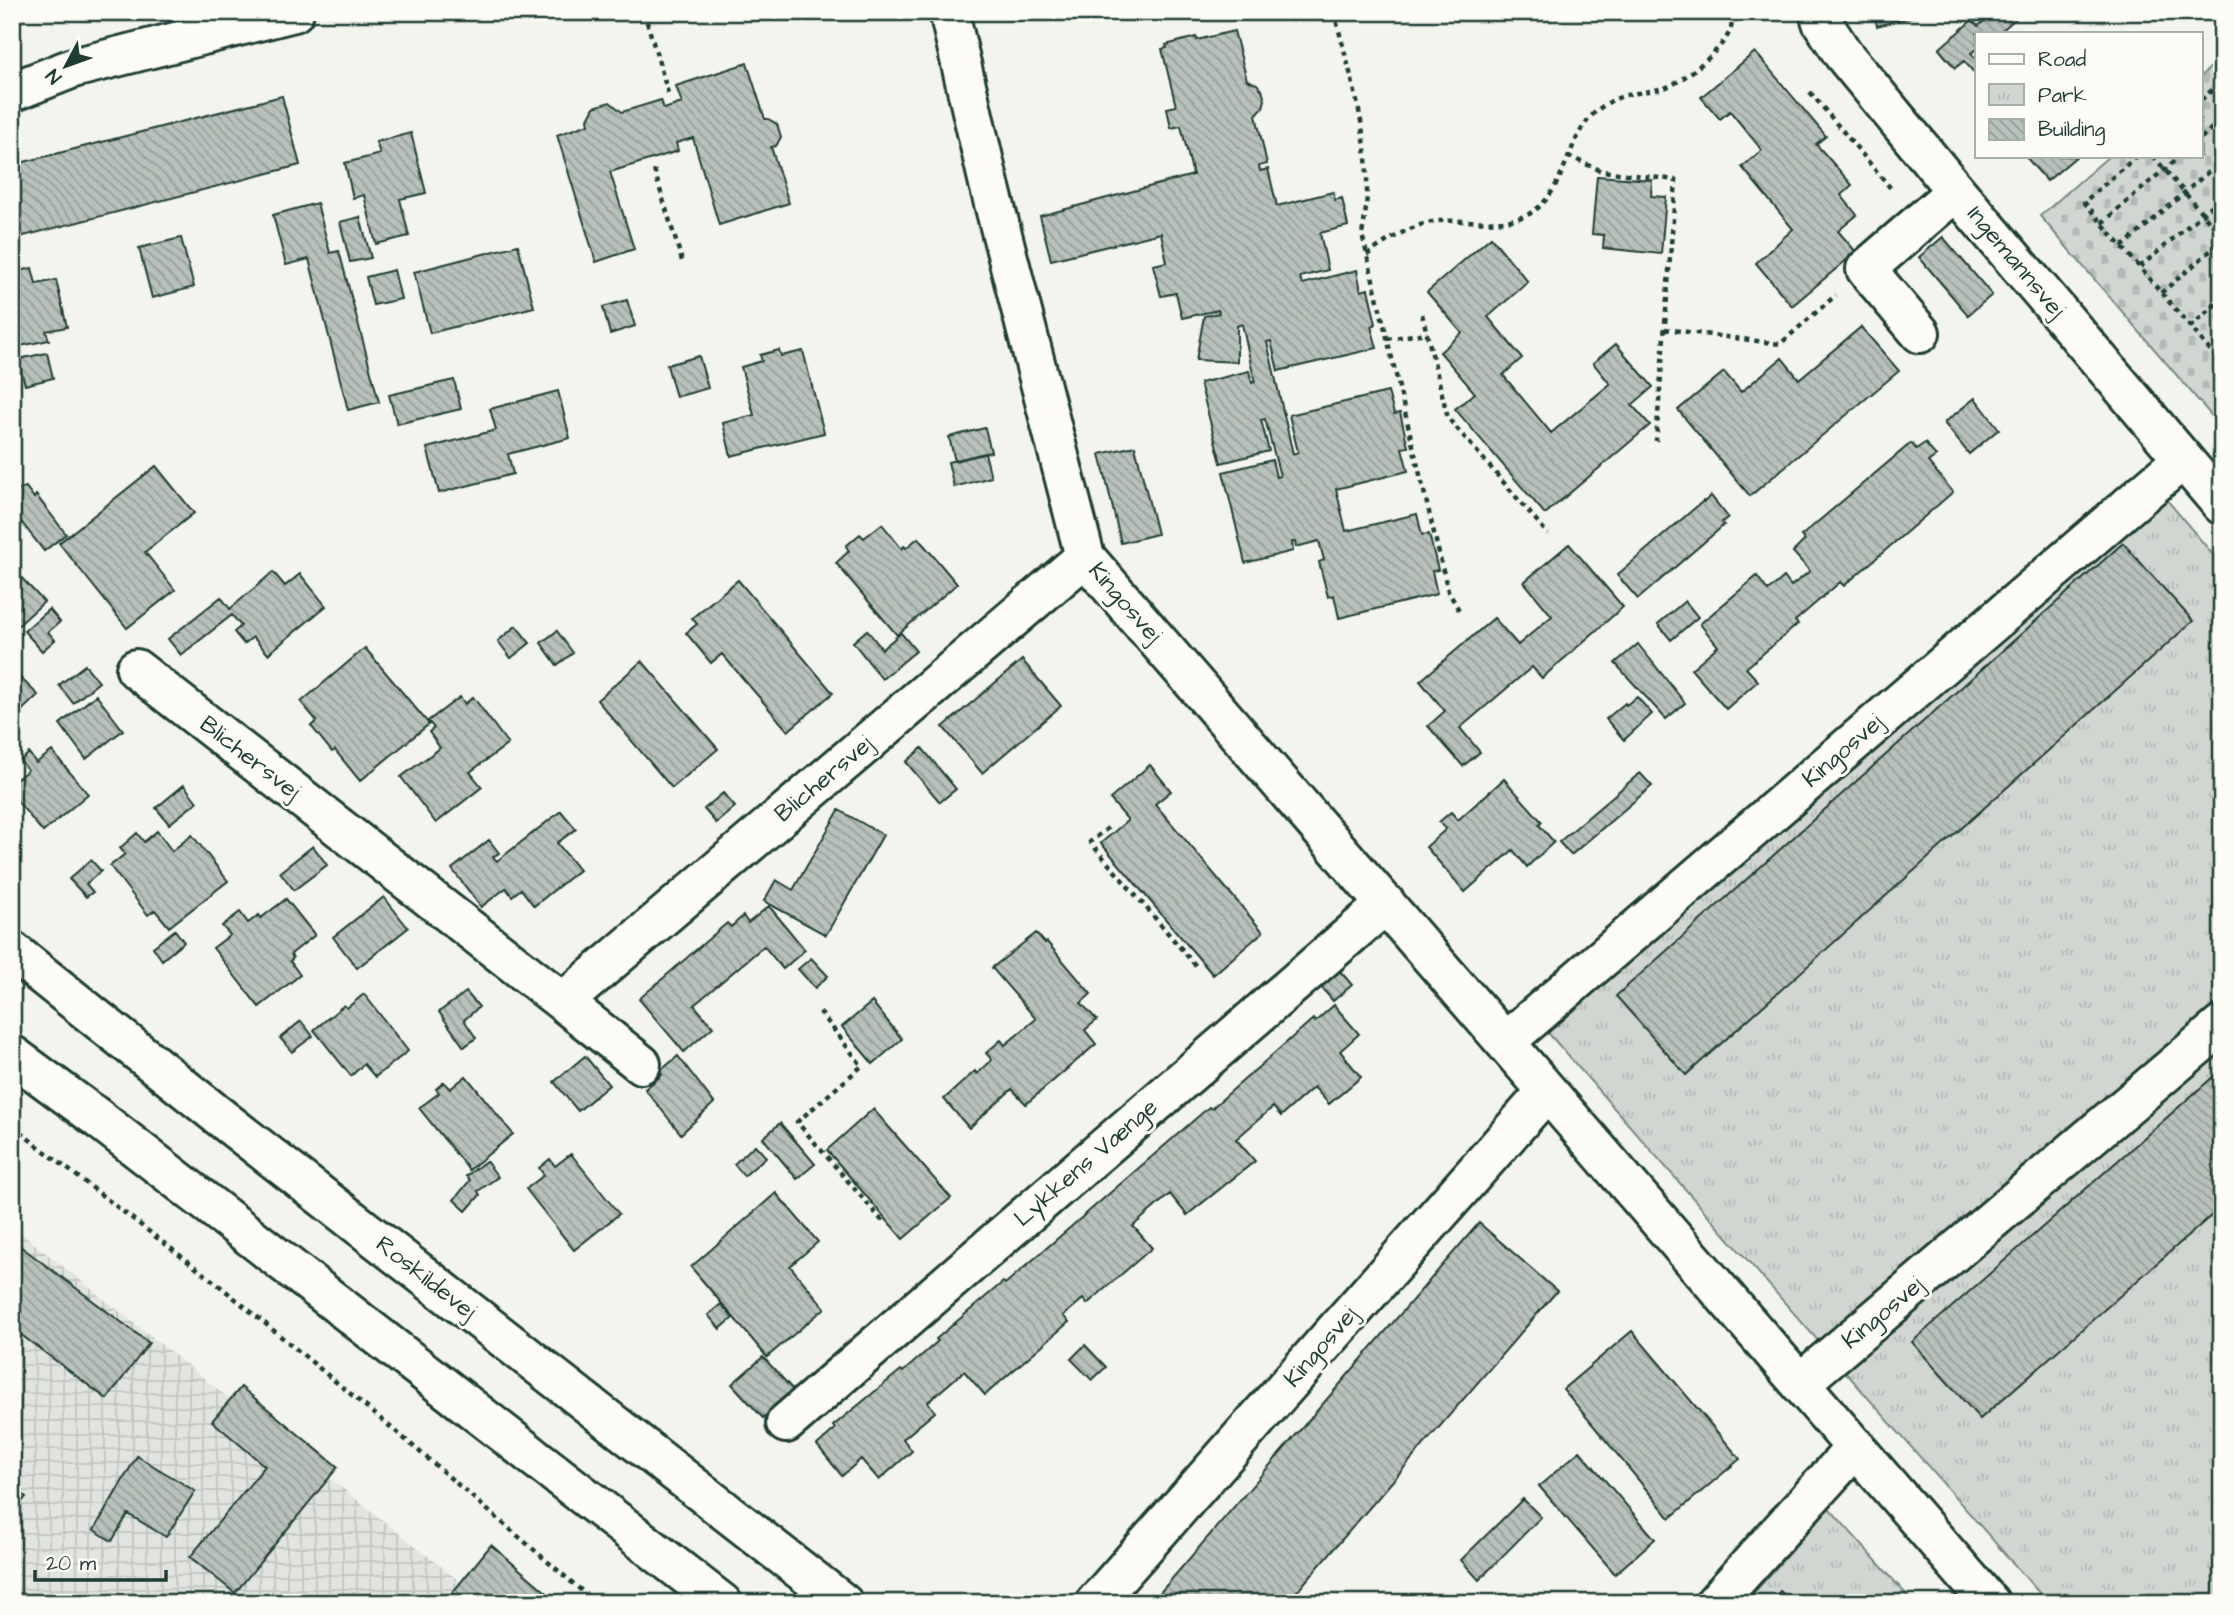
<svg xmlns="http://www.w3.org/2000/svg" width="2234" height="1615" viewBox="0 0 2234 1615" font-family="'Architects Daughter',sans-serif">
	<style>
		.industrial { fill: url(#industrial-grid) }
		.cemetery { fill: url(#cemetery-stones); stroke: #788a82; stroke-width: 2 }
		.park { fill: url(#park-tufts); stroke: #788a82; stroke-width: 2 }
		.building { fill: url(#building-back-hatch); stroke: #1f3d34; stroke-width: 2 }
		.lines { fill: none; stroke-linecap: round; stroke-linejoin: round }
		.minor-casing { stroke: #1f3d34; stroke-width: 44 }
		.major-casing { stroke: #1f3d34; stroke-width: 44 }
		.path { stroke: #1f3d34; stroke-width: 4.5; stroke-dasharray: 5 5; stroke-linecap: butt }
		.minor { stroke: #fdfcf7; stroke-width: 38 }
		.major { stroke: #fdfcf7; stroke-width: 38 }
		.labels { text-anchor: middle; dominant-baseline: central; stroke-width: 6; stroke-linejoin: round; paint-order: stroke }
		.street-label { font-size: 24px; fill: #1f3d34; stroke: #fdfcf7 }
	</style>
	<defs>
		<pattern id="industrial-grid" width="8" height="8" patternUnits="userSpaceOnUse" patternTransform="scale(1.75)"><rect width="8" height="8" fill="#e2e5df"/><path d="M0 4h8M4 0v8" fill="none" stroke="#c1c5c0"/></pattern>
		<pattern id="cemetery-stones" width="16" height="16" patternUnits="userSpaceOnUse" patternTransform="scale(1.75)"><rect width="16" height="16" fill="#d1d6d1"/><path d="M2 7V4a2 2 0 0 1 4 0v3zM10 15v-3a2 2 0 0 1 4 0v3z" fill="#b3b9b4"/></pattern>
		<pattern id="park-tufts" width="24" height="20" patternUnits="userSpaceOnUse" patternTransform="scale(1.75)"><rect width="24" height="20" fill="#d1d6d1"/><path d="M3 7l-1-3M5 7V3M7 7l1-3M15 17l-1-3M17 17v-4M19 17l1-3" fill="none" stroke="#b3b9b4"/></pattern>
		<pattern id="building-back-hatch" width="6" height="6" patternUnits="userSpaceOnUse" patternTransform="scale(1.75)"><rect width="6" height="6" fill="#b9c1bb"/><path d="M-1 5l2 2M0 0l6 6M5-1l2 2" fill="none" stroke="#969e99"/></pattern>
	</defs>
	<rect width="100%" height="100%" fill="#f4f4ef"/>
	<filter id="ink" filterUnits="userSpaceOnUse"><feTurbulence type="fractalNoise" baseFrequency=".0143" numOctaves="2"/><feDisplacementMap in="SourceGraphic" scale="14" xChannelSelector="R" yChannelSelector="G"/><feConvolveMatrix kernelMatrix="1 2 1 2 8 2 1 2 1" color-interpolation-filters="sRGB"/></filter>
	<g filter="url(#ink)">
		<!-- industrial -->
		<path class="industrial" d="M12 1226 487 1603H12Z"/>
		<!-- cemetery -->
		<path class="cemetery" d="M2222 57V428L2040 216 2109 156H2201V76Z"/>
		<!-- park -->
		<path class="park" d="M2161 493 2222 565V1603H2048L1543 1027Z
			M1829 1508 1914 1603H1745Z"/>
		<!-- building -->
		<path class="building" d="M1874 12H1926V13L1877 26Z
			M1996 12 2022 13 1999 33H1977V49L1971 53 1977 60V76L1964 61 1955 68 1939 49 1972 20 1978 26Z
			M1234 31 1247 80 1257 84 1262 90 1265 100 1263 107 1256 115 1267 164 1259 166 1260 171 1268 169 1277 206 1333 192 1335 200 1342 198 1348 226 1320 233 1328 270 1300 277 1302 284 1357 270 1361 291 1368 289 1376 324 1371 326 1377 348 1278 371 1271 341 1267 342 1293 454 1298 452 1289 415 1388 392 1394 414 1400 413 1408 447 1402 448 1408 471 1336 489 1346 531 1417 514 1422 535 1429 534 1438 570 1432 571 1437 594 1339 618 1334 595 1328 597 1319 562 1324 560 1319 541 1296 547 1295 542H1292L1293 551 1245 563 1223 472 1272 460 1276 477 1280 476 1265 419 1261 420 1269 451 1221 463 1200 383 1249 371 1252 383 1255 382 1242 324 1237 326V362L1196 360 1204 316 1219 313 1218 310 1182 318 1176 293 1161 296 1153 265 1167 262 1161 233 1051 260 1040 216 1193 175 1181 126 1171 128 1167 108 1176 106 1162 49 1167 48 1166 45 1196 37 1197 40Z
			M1755 52 1826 136 1816 144 1852 185 1841 195 1857 215 1838 231 1856 252 1792 306 1756 263 1793 229 1742 167 1762 150 1730 111 1720 119 1701 97Z
			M747 63 765 119H768L777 124 781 137 776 146 771 147 789 203 719 225 693 138 676 143 678 151 610 172 634 249 596 262 557 135 589 124 588 119 594 107 610 102 622 112 661 100 664 109 682 103 676 86Z
			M282 96 300 165 12 239V165Z
			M411 133 426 193 400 199 409 236 376 244 364 195 353 198 345 163 380 154 376 142Z
			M2025 156H2077L2047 181Z
			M1597 176 1652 180 1651 196 1666 197 1661 254 1603 248 1604 235 1592 234Z
			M317 203 330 253 339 251 379 402 348 410 309 259 286 265 273 215Z
			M360 217 371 258 350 262 340 222Z
			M1491 237 1528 282 1488 317 1522 358 1503 375 1551 433 1610 384 1593 363 1616 344 1653 387 1632 405 1650 425 1545 514 1455 409 1475 393 1440 352 1462 333 1427 292Z
			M1943 237 1992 295 1968 315 1919 257Z
			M181 238 194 287 152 298 139 248Z
			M518 245 534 307 430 333 414 272Z
			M32 268 36 284 56 280 67 327 46 331 49 340 15 347 12 337V273Z
			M394 270 401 299 373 305 366 277Z
			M627 300 635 326 610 334 603 307Z
			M1861 327 1899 371 1750 496 1678 410 1724 372 1741 392 1782 358 1799 379Z
			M779 350 781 356 803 351 824 433 731 456 723 423 754 415 741 367 762 361 760 355Z
			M47 353 53 378 25 385 18 359Z
			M699 356 708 388 676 397 667 365Z
			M454 380 461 409 397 424 389 395Z
			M558 391 570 438 508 454 513 474 439 493 427 448 496 430 490 409Z
			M1975 398 1999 429 1969 454 1944 423Z
			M985 428 991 452 955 461 949 437Z
			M1911 443 1916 449 1925 443 1936 456 1928 462 1953 492 1844 586 1840 582 1795 621 1798 624 1746 668 1758 681 1726 709 1691 669 1718 646 1700 624 1757 576 1768 591 1784 577 1791 586 1810 571 1793 552 1805 540 1801 536Z
			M1135 446 1157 534 1121 543 1100 454Z
			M985 453 991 477 954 487 948 462Z
			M156 466 194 513 145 552 175 590 127 628 59 543Z
			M26 487 34 498 36 495 66 534 44 551 12 510V492Z
			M1711 496 1728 517 1722 522 1724 525 1638 599 1617 575 1703 501 1704 502Z
			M882 524 902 549 904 546 906 548 918 538 957 584 897 635 836 563 849 551 846 546 860 534 864 538Z
			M2123 543 2193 621 1686 1075 1616 996Z
			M1569 544 1623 607 1542 678 1532 667 1460 728 1480 752 1463 766 1428 726 1445 711 1420 681 1494 618 1518 645 1552 616 1524 582Z
			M273 572 285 586 300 574 326 606 268 654 253 637 244 644 234 632 241 626 232 615 181 655 168 639 221 597 230 609Z
			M17 573 44 602 12 631V577Z
			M738 580 833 693 788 731 722 654 711 663 686 633 697 624 692 618Z
			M1685 601 1698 617 1671 640 1658 624Z
			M49 609 60 622 48 632 55 640 42 651 24 631Z
			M516 626 530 643 511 658 498 641Z
			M867 630 882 649 901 633 916 651 882 679 853 642Z
			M557 631 573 653 557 665 541 643Z
			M1638 644 1685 703 1666 719 1615 663Z
			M365 648 429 724 360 781 335 750 332 752 311 726 317 721 301 702Z
			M1022 660 1061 706 982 773 943 727Z
			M642 661 718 749 672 788 597 700Z
			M85 665 99 682 73 703 59 685Z
			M12 670 38 695 12 720Z
			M96 695 123 730 86 759 60 724Z
			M460 697 465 704 473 697 508 744 470 772 482 787 436 823 401 777 440 748 429 732 434 728 428 721Z
			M1637 697 1652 714 1624 740 1606 719 1625 703 1626 705Z
			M922 748 956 789 940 802 906 762Z
			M52 751 88 794 43 832 12 795V783L28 770 20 761 29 753 36 763Z
			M1150 765 1171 791 1155 804 1263 932 1213 975 1101 843 1128 820 1110 799Z
			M1640 773 1652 786 1571 855 1559 842Z
			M1504 779 1542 822 1539 825 1554 842 1527 867 1513 850 1465 892 1426 847 1446 829 1439 822 1451 812 1458 820Z
			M184 785 197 802 169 824 156 808Z
			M723 793 735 807 716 823 704 809Z
			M839 810 883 835 826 935 764 901 776 880 793 890Z
			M561 811 576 829 557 843 579 870 534 906 521 889 512 896 506 888 481 907 452 869 489 840 499 853 493 857 497 861Z
			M157 831 172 851 192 835 228 881 169 927 155 910 148 915 110 866 125 854 120 848 137 833 144 842Z
			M313 846 327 865 294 890 280 872Z
			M91 860 101 871 86 884 93 892 86 897 69 879Z
			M384 897 408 928 357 968 333 937Z
			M286 899 315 935 291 954 293 958 290 961 300 975 259 1007 213 948 230 935 222 926 240 912 248 923 259 915 261 918Z
			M769 906 805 950 783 969 764 946 694 1005 713 1027 684 1052 639 999 727 923 731 927 743 916 748 923Z
			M175 930 184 942 162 960 153 947Z
			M1036 933 1045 943 1047 942 1091 994 1081 1003 1097 1020 1085 1030 1096 1044 1026 1104 1012 1089 969 1128 944 1099 975 1071 977 1074 992 1060 986 1053 1001 1040 1005 1045 1036 1019 992 968Z
			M811 958 828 976 815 988 798 969Z
			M1340 971 1352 985 1333 1001 1321 987Z
			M466 992 479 1007 464 1020 476 1038 464 1047 439 1012Z
			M364 994 408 1051 375 1077 364 1064 351 1076 314 1030 344 1005 347 1008Z
			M872 1002 902 1039 873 1064 842 1027Z
			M1334 1005 1359 1034 1340 1051 1361 1077 1329 1104 1314 1087 1281 1116 1273 1107 1236 1139 1255 1161 1187 1215 1170 1194 1133 1226 1152 1248 1087 1304 1083 1299 1063 1316 1069 1322 985 1395 964 1371 928 1402 935 1412 903 1439 912 1451 879 1480 861 1459 842 1476 817 1445 835 1429 833 1426 901 1370 903 1372 938 1341 936 1339 1003 1282 1005 1284 1209 1107 1211 1109 1313 1019 1315 1022Z
			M301 1021 313 1036 292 1052 280 1038Z
			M585 1056 609 1085 578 1111 554 1082Z
			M678 1056 714 1103 681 1134 645 1089 662 1075 659 1072Z
			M2222 1069V1206L1980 1419 1912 1342Z
			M466 1076 513 1134 469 1170 419 1108 439 1093 436 1089 444 1082 450 1089Z
			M873 1109 951 1198 903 1239 827 1150Z
			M780 1123 815 1164 797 1179 763 1138Z
			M755 1145 766 1157 744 1176 734 1164Z
			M571 1154 619 1214 574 1250 526 1189 544 1175 539 1168 550 1159 555 1166Z
			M486 1161 498 1177 478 1191 480 1195 466 1211 454 1200 470 1180 466 1176Z
			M776 1193 818 1242 790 1266 825 1308 767 1357 691 1267Z
			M1479 1223 1557 1291 1287 1603H1151Z
			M12 1240 149 1343 107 1399 12 1328Z
			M721 1304 733 1318 720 1329 708 1315Z
			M1632 1331 1740 1459 1670 1518 1563 1389Z
			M1085 1345 1106 1367 1092 1380 1071 1359Z
			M763 1357 794 1391 763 1418 732 1384Z
			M241 1387 338 1467 235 1593 190 1557 265 1466 212 1421Z
			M1580 1451 1655 1539 1615 1574 1539 1486Z
			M137 1456 195 1491 166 1537 128 1514 112 1541 94 1530Z
			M12 1486 26 1497 12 1514Z
			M1523 1499 1541 1517 1479 1580 1461 1560Z
			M491 1545 559 1603H444Z
			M1780 1591 1793 1603H1770Z"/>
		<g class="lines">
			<!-- minor casing -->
			<g class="minor-casing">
				<path id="minor" d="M949 12 989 184 1085 557 1990 1603
					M1819 12 1822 22 1843 54 1956 191 2222 505
					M12 92 73 68 294 12
					M1920 333 1866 269 1956 191
					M136 669 563 1002 1085 557
					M563 1002 641 1064
					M1505 1042 2182 460
					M1800 1383 2222 1025
					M786 1423 1386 904
					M1095 1603 1547 1091
					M1715 1603 1856 1447"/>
			</g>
			<!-- major casing -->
			<g class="major-casing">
				<path id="major" d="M12 951 220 1117 843 1603
					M12 1055 95 1116 722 1603"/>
			</g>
			<!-- path -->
			<path class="path" d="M644 12 668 93
				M1334 12C1353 86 1378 157 1362 234L1448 591 1459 610
				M2214 88 2222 97
				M1810 92 1893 191
				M2201 100 2222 81
				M2201 138 2222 119
				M1568 156 1602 171 1676 180 1656 441
				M2137 156 2084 202 2222 364
				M2153 156 2222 236
				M654 170 683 264
				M2102 223 2180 156
				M2122 247 2222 160
				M1367 255C1386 241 1414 223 1439 221 1466 219 1505 227 1529 214 1569 192 1565 131 1603 106 1625 91 1641 94 1664 88 1682 83 1726 47 1731 28 1732 24 1732 17 1732 12
				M2140 267 2222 197
				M2161 293 2222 241
				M1422 314 1448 418 1548 534
				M2190 327 2222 299
				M1665 329 1780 344 1836 295
				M1387 339 1427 333
				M1108 828 1090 842 1196 966
				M820 1012 862 1066 797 1122 885 1224
				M12 1126 221 1287 399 1434 596 1603"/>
			<!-- minor -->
			<use href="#minor" class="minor"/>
			<!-- major -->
			<use href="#major" class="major"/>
		</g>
	</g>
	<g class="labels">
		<!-- street labels -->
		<g class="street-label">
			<text transform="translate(2016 262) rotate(50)">Ingemannsvej</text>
			<text transform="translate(1125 603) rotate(49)">Kingosvej</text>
			<text transform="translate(1843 751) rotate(-41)">Kingosvej</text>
			<text transform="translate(250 758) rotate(38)">Blichersvej</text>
			<text transform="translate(824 779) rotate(-40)">Blichersvej</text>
			<text transform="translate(1086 1163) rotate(-41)">Lykkens Vænge</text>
			<text transform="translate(426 1278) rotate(38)">Roskildevej</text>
			<text transform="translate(1883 1313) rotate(-40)">Kingosvej</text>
			<text transform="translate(1321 1347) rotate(-49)">Kingosvej</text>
		</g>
	</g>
	<!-- margin -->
	<rect width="2234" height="1615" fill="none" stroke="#fdfcf7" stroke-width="42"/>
	<rect x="21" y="21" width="2192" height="1573" fill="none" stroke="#1f3d34" stroke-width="2.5" filter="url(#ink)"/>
	<!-- legend -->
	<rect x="1975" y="32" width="228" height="126" fill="#fdfcf7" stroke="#a4b0a9" stroke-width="2"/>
	<rect x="1989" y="54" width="35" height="10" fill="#fdfcf7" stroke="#a4b0a9" stroke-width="2"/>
	<text x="2038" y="66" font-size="21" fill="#1f3d34">Road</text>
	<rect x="1989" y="84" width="35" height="21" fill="url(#park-tufts)" stroke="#a4b0a9" stroke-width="2"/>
	<text x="2038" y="102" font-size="21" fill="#1f3d34">Park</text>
	<rect x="1989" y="119" width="35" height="21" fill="url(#building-back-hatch)" stroke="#a4b0a9" stroke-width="2"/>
	<text x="2038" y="136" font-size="21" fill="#1f3d34">Building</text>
	<!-- north arrow -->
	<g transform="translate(66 66) rotate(229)" stroke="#fdfcf7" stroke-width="5" paint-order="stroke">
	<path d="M0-5L12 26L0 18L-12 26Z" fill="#1f3d34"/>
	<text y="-10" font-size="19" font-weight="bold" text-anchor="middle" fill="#1f3d34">N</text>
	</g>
	<!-- scale -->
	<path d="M35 1570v10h131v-10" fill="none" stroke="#1f3d34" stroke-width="3.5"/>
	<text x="46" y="1570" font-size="21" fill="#1f3d34" stroke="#fdfcf7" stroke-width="5" paint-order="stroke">20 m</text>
</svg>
